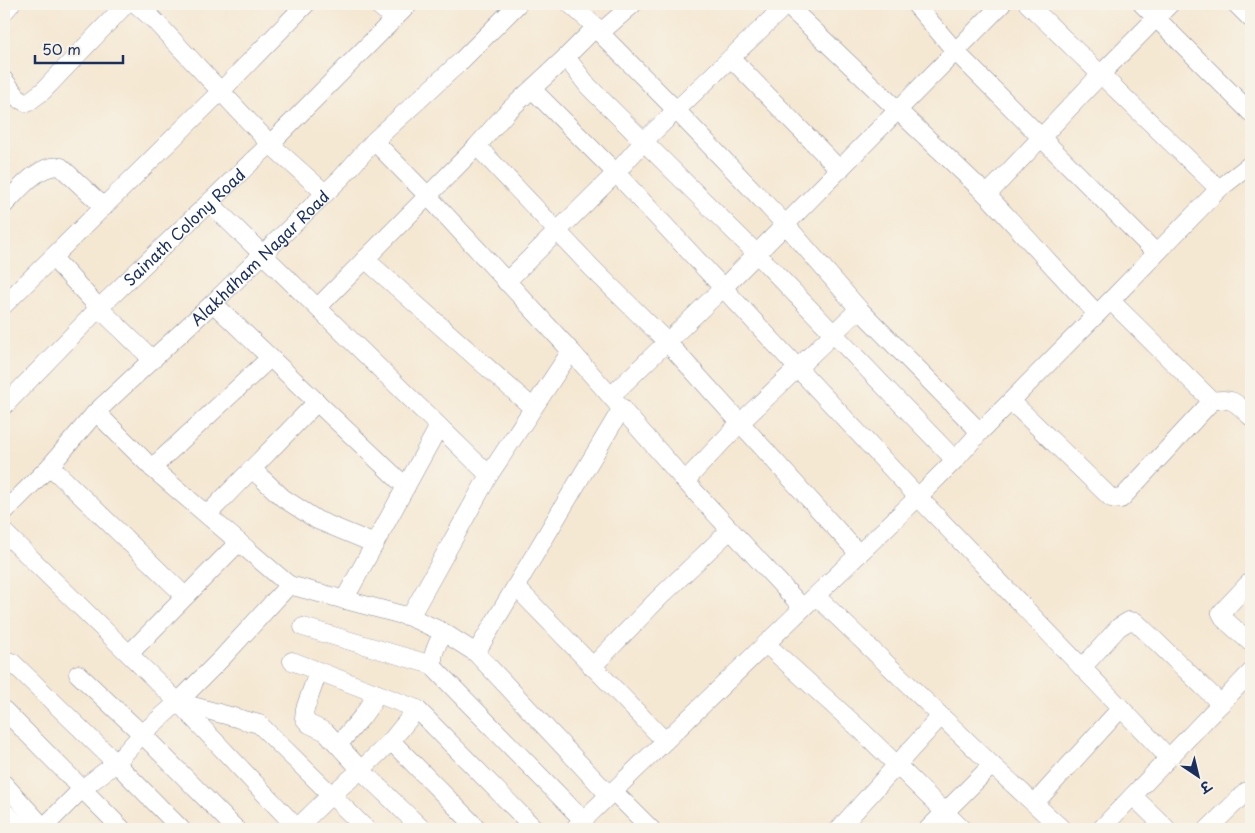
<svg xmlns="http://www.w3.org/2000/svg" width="1255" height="833" viewBox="0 0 1255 833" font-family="'Playpen Sans','Playpen Sans Deva',sans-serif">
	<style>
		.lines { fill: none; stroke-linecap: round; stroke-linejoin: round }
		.minor-casing { stroke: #888c98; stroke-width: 19 }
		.minor { stroke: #fff; stroke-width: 18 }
		.labels { text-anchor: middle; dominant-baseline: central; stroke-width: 4.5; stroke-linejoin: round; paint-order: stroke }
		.street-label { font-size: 16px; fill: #1b2f5e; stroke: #f7f3e8 }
	</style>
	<rect width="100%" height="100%" fill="#f7f3e8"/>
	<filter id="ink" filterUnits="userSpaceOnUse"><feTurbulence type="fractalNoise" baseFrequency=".02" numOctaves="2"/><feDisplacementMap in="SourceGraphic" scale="10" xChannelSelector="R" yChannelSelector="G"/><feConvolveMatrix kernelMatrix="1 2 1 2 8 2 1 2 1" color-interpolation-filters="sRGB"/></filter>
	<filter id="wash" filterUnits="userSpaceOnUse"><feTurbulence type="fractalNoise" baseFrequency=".0096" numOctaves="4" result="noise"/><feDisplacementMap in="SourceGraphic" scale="20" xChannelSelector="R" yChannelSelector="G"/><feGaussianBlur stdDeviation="1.12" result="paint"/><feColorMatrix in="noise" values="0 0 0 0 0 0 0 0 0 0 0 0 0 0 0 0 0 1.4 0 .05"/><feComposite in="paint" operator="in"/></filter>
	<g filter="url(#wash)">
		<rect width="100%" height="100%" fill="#f5e8d3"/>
	</g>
	<g filter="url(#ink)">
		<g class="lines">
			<!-- minor casing -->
			<g class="minor-casing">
				<g id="minor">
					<path d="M377 4 394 19"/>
					<path d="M570 4 596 27 566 57 588 86 757 254 955 460"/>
					<path d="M786 4 987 195 1097 314"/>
					<path d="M915 4 956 52 1156 253"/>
					<path d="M1028 4 1219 189"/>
					<path d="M1142 4 1251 113"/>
					<path d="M1236 4 1251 19"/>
					<path d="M4 12 11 4"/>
					<path d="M596 27 600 33 676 110 786 225 859 309 980 432"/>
					<path d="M600 33 633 4"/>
					<path d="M731 58 840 170"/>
					<path d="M4 80 19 99 27 103 43 91 126 4"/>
					<path d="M533 90 616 173 918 497 1169 758"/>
					<path d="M374 141 427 195 571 351 685 481 802 607"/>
					<path d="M477 146 592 268 667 342 859 554"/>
					<path d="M325 193 270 144 409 4"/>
					<path d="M987 195 1101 74 1170 4"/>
					<path d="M4 205C18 191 40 162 61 167L104 207"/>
					<path d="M53 258 99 308 153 360"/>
					<path d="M365 259 533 408"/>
					<path d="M506 282 616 173 644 141 787 4"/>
					<path d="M1111 301 1212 401C1234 397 1236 403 1251 417"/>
					<path d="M213 303 406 487"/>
					<path d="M4 305 221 91 306 4"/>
					<path d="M318 307 477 146 506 113 566 57"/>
					<path d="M611 396 723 288 1002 4"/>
					<path d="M1011 401 1111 498 1121 499 1212 401"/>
					<path id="s1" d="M4 406 99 308 270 144 154 20 136 4"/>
					<path d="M96 412 152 468 289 585 410 617 489 475 210 203"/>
					<path d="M50 466 185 596"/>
					<path d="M152 468 270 358"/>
					<path d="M252 469 283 498 317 520 375 544"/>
					<path d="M489 475 571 351"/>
					<path d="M685 481 740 423 859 309"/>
					<path id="s2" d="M4 512 50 466 96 412 213 303 342 177 374 141 460 62 518 4"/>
					<path d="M207 515 317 402"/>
					<path d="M4 532 178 702"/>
					<path d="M1251 581 1221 613 1225 620 1251 643"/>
					<path d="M289 585 222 658 178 702 298 829"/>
					<path d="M516 587 665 741"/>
					<path d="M816 596 992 765 1062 829"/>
					<path d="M344 600 439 426"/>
					<path d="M410 617 443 632 476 653 609 795"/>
					<path d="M303 627 432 665"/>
					<path d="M443 632C438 644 428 658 436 670L583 820"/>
					<path d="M766 644 863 732 962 829"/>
					<path d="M476 653 622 408"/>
					<path d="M129 654 239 542"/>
					<path d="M292 661 417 709 535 829"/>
					<path d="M12 662 116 763 142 734 178 702 259 724 366 829"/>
					<path d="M592 667 659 598 730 530"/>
					<path d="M1082 668 1119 627 1129 621 1136 622 1221 704"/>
					<path d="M318 672 305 709 304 718 309 724 326 732 361 770 422 829"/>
					<path d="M78 674 142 734 236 829"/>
					<path d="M4 710 122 829"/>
					<path d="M391 741 478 829"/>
					<path d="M338 745 362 717 378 694"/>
					<path d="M4 784 45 829"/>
					<path d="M613 791 651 829"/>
					<path d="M1133 796 1167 829"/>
					<path d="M1035 803 1121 708"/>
					<path d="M4 811 22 829"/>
					<path d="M43 828 82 789 116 763 181 829"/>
					<path d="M296 829 331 795 361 770 391 741 417 709"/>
					<path d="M574 829 918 497 955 460 980 432 1115 296 1219 189 1251 164"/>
					<path d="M839 829 941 716"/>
					<path d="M928 829 992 765"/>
					<path d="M1101 829 1251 672"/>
					<path d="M1208 829 1247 791"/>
				</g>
			</g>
			<!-- minor -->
			<use href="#minor" class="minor"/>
		</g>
	</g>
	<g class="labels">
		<!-- street labels -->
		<g class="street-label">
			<text stroke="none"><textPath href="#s1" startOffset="254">Sainath Colony Road</textPath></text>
			<text stroke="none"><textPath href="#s2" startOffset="361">Alakhdham Nagar Road</textPath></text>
		</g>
	</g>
	<!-- margin -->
	<rect width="1255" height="833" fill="none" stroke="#f7f3e8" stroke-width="20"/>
	<!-- north arrow -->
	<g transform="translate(1198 776) rotate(145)" stroke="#f7f3e8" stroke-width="4" paint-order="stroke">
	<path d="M0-4L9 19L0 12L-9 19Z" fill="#1b2f5e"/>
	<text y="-8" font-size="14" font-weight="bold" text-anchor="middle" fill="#1b2f5e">उ</text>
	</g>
	<!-- scale -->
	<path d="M35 55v8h88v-8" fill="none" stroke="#1b2f5e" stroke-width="2.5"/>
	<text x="42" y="55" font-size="15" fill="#1b2f5e" stroke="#f7f3e8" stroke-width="4" paint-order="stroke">50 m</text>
</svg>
